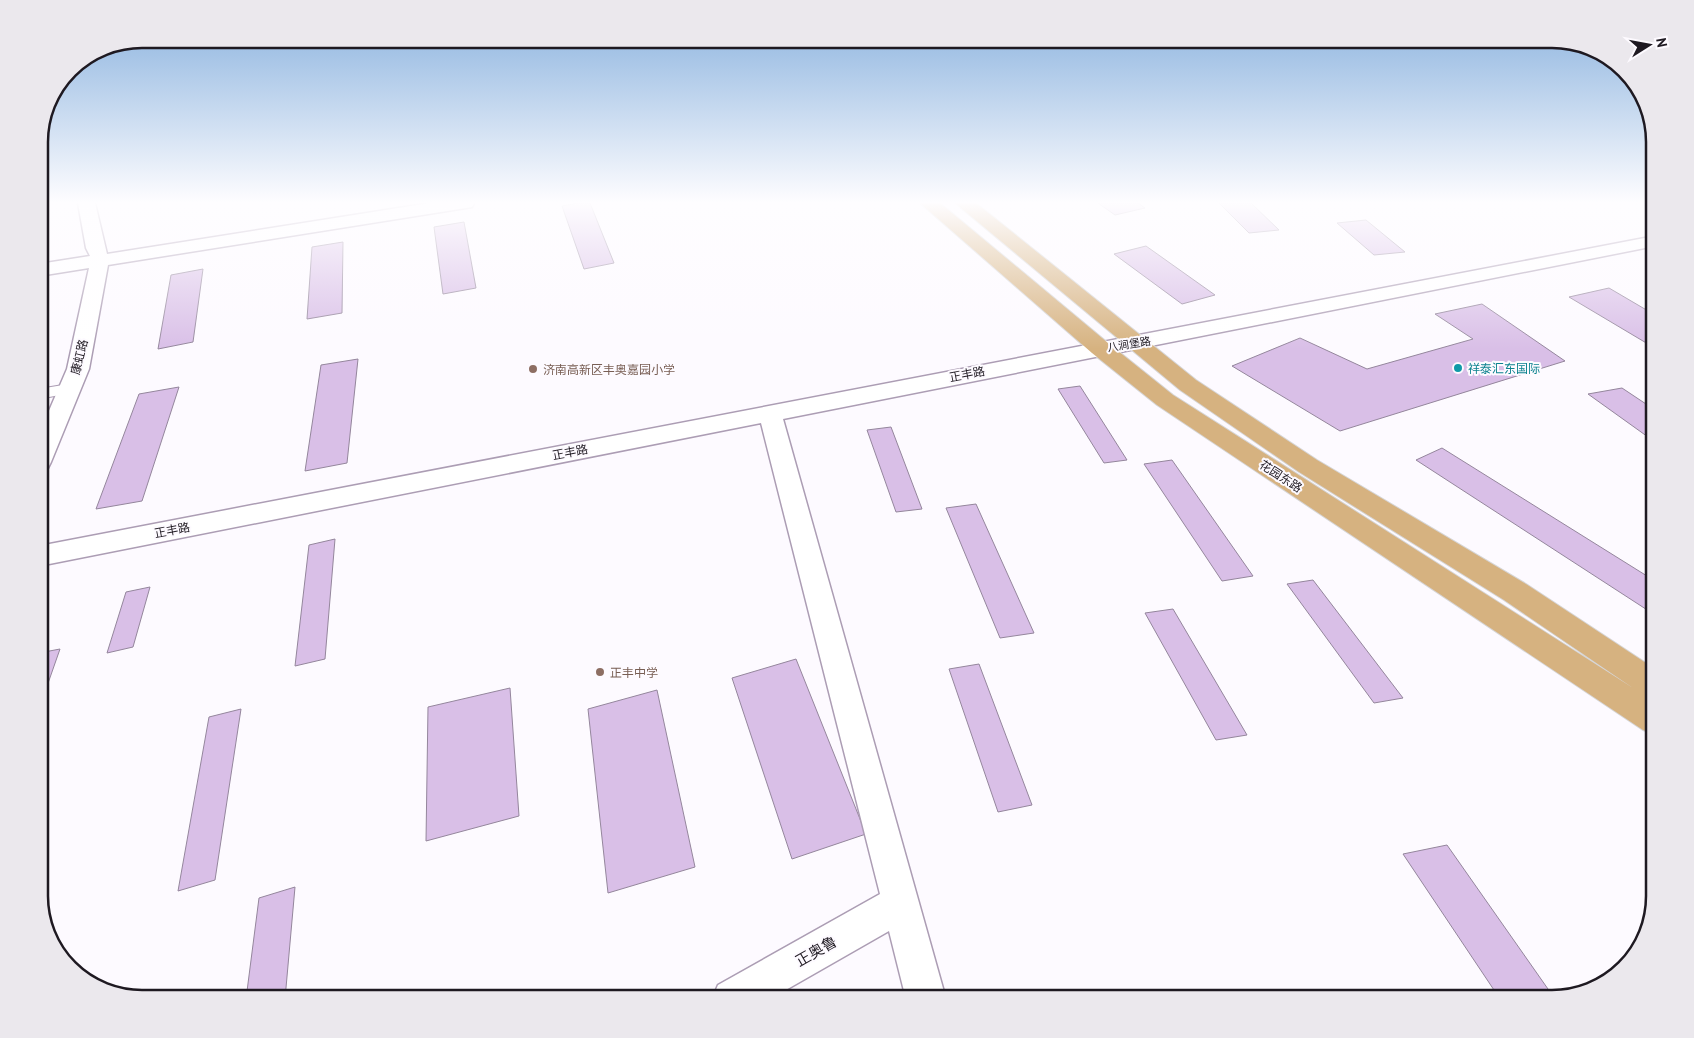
<svg xmlns="http://www.w3.org/2000/svg" width="1694" height="1038" viewBox="0 0 1694 1038" font-family="'PT Sans','Noto Sans SC',sans-serif">
	<style>
		.building { fill: #d9bfe7; stroke: #94869c }
		.lines { fill: none; stroke-linecap: round; stroke-linejoin: round }
		.street-casing { stroke: #ac9db4; stroke-width: 2 }
		.secondary-casing { stroke: #ac9db4; stroke-width: 3 }
		.primary-casing { stroke: #d6d6d7; stroke-width: 2 }
		.street { fill: #fff; fill-rule: evenodd }
		.secondary { fill: #fff; fill-rule: evenodd }
		.primary { fill: #d6b280; fill-rule: evenodd }
		.culture-dot { fill: #0f9aa8; stroke: #fdfaff; stroke-width: 2 }
		.education-dot { fill: #8d6e63; stroke: #fdfaff; stroke-width: 2 }
		.labels { text-anchor: middle; dominant-baseline: central; stroke-width: 4; stroke-linejoin: round; paint-order: stroke }
		.far-street-label { font-size: 11px; fill: #1e1921; stroke: #fdfaff }
		.street-label { font-size: 12px; fill: #1e1921; stroke: #fdfaff }
		.culture-label { font-size: 12px; fill: #0d838f; stroke: #fdfaff; text-anchor: start }
		.education-label { font-size: 12px; fill: #785e54; stroke: #fdfaff; text-anchor: start }
		.near-street-label { font-size: 15px; fill: #1e1921; stroke: #fdfaff }
		.rim { fill: none; stroke: #1e1921; stroke-width: 2.5 }
	</style>
	<rect width="100%" height="100%" fill="#fdfaff"/>
	<!-- building -->
	<path class="building" d="M578 203H590L614 263 584 269 562 206Z
		M1098 203H1138L1145 208 1115 215Z
		M1219 203H1251L1279 230 1249 233Z
		M1366 220 1405 252 1374 255 1337 223Z
		M464 222 476 288 443 294 434 227Z
		M343 242 342 313 307 319 312 247Z
		M1146 246 1215 295 1182 304 1114 254Z
		M203 269 193 342 158 349 171 275Z
		M1609 288 1655 315V342L1648 344 1569 297Z
		M1482 304 1565 361 1340 431 1232 366 1300 338 1367 369 1473 339 1435 314Z
		M358 359 347 463 305 471 321 365Z
		M1080 386 1127 460 1104 463 1058 389Z
		M179 387 142 501 96 509 139 394Z
		M1622 388 1655 410V442L1588 394Z
		M891 427 922 509 896 512 867 430Z
		M1442 448 1655 581V615L1416 460Z
		M1172 460 1253 576 1222 581 1144 464Z
		M976 504 1034 633 1000 638 946 508Z
		M335 539 325 659 295 666 309 545Z
		M1313 580 1403 698 1374 703 1287 584Z
		M150 587 133 647 107 653 126 592Z
		M1173 609 1247 735 1216 740 1145 613Z
		M60 649 39 709V653Z
		M796 659 866 834 792 859 732 678Z
		M979 664 1032 805 998 812 949 669Z
		M510 688 519 816 426 841 428 707Z
		M657 690 695 867 608 893 588 709Z
		M241 709 215 880 178 891 209 717Z
		M1447 845 1555 999H1500L1403 854Z
		M295 887 285 999H246L259 898Z"/>
	<g class="lines">
		<!-- street casing -->
		<g class="street-casing">
			<path id="street" d="M69 384 75 386 77 389 75 392 39 399V389Z"/>
		</g>
		<!-- secondary casing -->
		<g class="secondary-casing">
			<path id="secondary" d="M78 203H95L107 254 430 203H474L472 207 466 208 108 265 89 369 51 462 48 468 39 470V434L67 369 89 268 39 276V264L90 256 86 248Z
				M1655 236V246L783 419 946 999H906L889 931 770 999H712L718 985 880 894 761 423 39 566V546Z"/>
		</g>
		<!-- primary casing -->
		<g class="primary-casing">
			<path id="primary" d="M920 203H940L1108 343 1173 395 1633 688 1504 600 1299 472 1180 390 955 203H976L1196 380 1317 460 1526 584 1655 669V699L1645 696 1655 702V734L1643 730 1157 405 1092 353Z"/>
		</g>
		<!-- street -->
		<use href="#street" class="street"/>
		<!-- secondary -->
		<use href="#secondary" class="secondary"/>
		<!-- primary -->
		<use href="#primary" class="primary"/>
	</g>
	<!-- sky -->
	<linearGradient id="sky" x2="0" y2="1"><stop stop-color="#85afdd"/><stop offset="0.58" stop-color="#fefdff"/><stop offset="1" stop-color="#fefdff" stop-opacity="0"/></linearGradient>
	<rect width="1694" height="349" fill="url(#sky)"/>
	<!-- markers -->
	<circle class="culture-dot" cx="1458" cy="368" r="5"/>
	<g class="education-dot">
		<circle cx="533" cy="369" r="5"/>
		<circle cx="600" cy="672" r="5"/>
	</g>
	<g class="labels">
		<!-- far-street labels -->
		<g class="far-street-label">
			<text transform="translate(1129 344) rotate(-9)">八涧堡路</text>
		</g>
		<!-- street labels -->
		<g class="street-label">
			<text transform="translate(79 357) rotate(-76)">康虹路</text>
			<text transform="translate(967 374) rotate(-11)">正丰路</text>
			<text transform="translate(570 452) rotate(-11)">正丰路</text>
			<text transform="translate(1281 476) rotate(33)">花园东路</text>
			<text transform="translate(172 530) rotate(-11)">正丰路</text>
		</g>
		<!-- culture labels -->
		<g class="culture-label">
			<text x="1468" y="368">祥泰汇东国际</text>
		</g>
		<!-- education labels -->
		<g class="education-label">
			<text x="543" y="369">济南高新区丰奥嘉园小学</text>
			<text x="610" y="672">正丰中学</text>
		</g>
		<!-- near-street labels -->
		<g class="near-street-label">
			<text transform="translate(816 951) rotate(-30)">正奥鲁</text>
		</g>
	</g>
	<!-- crop -->
	<path d="M0 0H1694V1038H0ZM142 48H1552A94 94 0 0 1 1646 142V896A94 94 0 0 1 1552 990H142A94 94 0 0 1 48 896V142A94 94 0 0 1 142 48Z" fill="#ebe8ed" fill-rule="evenodd"/>
	<path class="rim" d="M142 48H1552A94 94 0 0 1 1646 142V896A94 94 0 0 1 1552 990H142A94 94 0 0 1 48 896V142A94 94 0 0 1 142 48Z"/>
	<!-- north arrow -->
	<g transform="translate(1649 45) rotate(79)" stroke="#fdfaff" stroke-width="4" paint-order="stroke">
	<path d="M0-4L9 19L0 12L-9 19Z" fill="#1e1921"/>
	<text y="-8" font-size="14" font-weight="bold" text-anchor="middle" fill="#1e1921">N</text>
	</g>
</svg>
